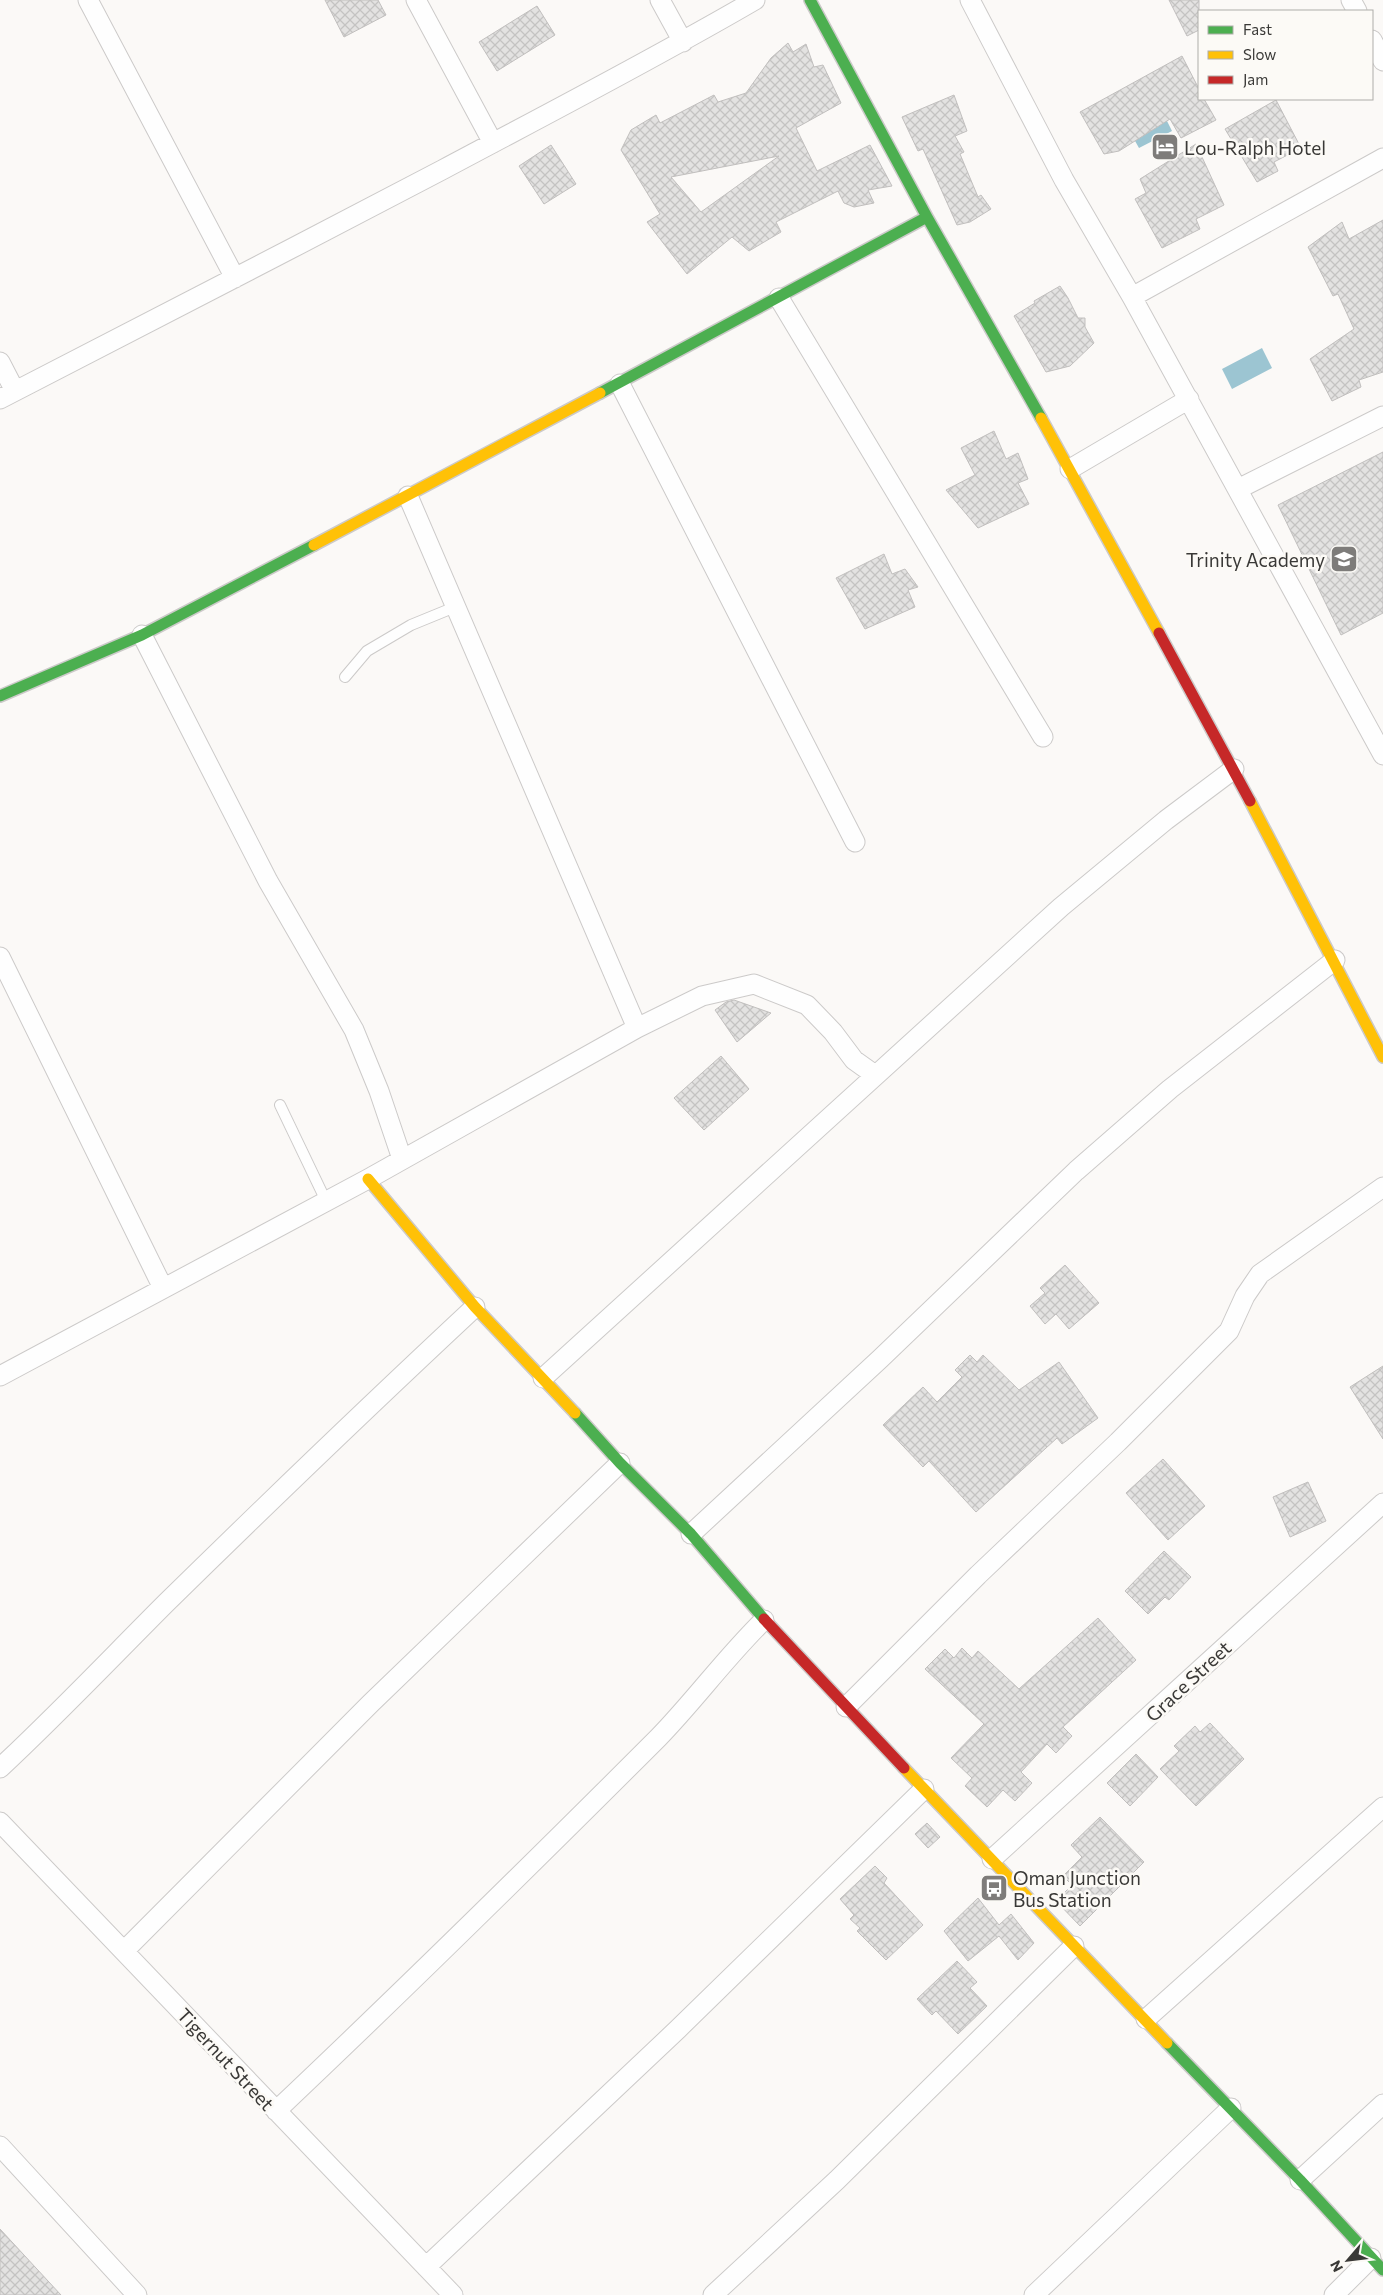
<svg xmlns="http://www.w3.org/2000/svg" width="1383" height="2295" viewBox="0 0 1383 2295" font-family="Commissioner,sans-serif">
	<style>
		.water { fill: #9cc5d2 }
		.building { fill: url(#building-cross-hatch); stroke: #c1bfbe; fill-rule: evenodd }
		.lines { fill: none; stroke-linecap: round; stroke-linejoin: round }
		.lane-casing { stroke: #cccac9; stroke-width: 12 }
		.street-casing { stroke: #cccac9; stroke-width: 21 }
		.fast-casing { stroke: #cccac9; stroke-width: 14 }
		.slow-casing { stroke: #cccac9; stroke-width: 14 }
		.jam-casing { stroke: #cccac9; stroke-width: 14 }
		.lane { stroke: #fefefe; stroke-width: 10 }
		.street { stroke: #fefefe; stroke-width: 19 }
		.fast { stroke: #4caf50; stroke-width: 11 }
		.slow { stroke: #ffc107; stroke-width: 11 }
		.jam { stroke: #c62828; stroke-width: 11 }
		.labels { text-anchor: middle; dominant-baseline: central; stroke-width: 5; stroke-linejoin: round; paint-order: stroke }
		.poi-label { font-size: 19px; fill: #3a3937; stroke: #fcfaf6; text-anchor: start }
		.street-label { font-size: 19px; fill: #3a3937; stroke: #fcfaf6 }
	</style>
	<defs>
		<pattern id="building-cross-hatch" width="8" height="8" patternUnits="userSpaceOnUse" patternTransform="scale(1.25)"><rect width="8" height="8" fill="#e3e2e1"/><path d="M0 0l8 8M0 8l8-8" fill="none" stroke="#c4c3c2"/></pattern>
	</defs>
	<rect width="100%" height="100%" fill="#fbf9f7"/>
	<!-- water -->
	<path class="water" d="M1162 111 1172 131 1139 148 1130 132Z
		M1262 348 1272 368 1232 389 1222 369Z"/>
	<!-- building -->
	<path class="building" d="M325 0H378L386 15 344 37Z
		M1169 0H1199V30L1187 36Z
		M537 6 555 35 497 71 479 42Z
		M788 43 793 52 806 44 814 67 823 65 841 103 796 128 817 171 870 145 892 186 868 190 874 203 854 207 844 203 838 191 776 222 781 232 749 251 732 237 687 274 647 222 660 214 621 150 631 130 656 115 660 123 714 95 718 102 746 93 771 58ZM779 156 701 212 671 177Z
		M1182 56 1199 89V99H1204L1216 120 1181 138 1170 119 1119 151 1104 154 1080 112Z
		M954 95 967 131 955 136 964 152 960 154 978 197 981 195 991 209 970 222 957 225 923 149 918 151 902 117Z
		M1276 100 1301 148 1274 162 1278 171 1257 182 1225 129Z
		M1196 144 1224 205 1196 219 1200 229 1162 248 1135 199 1146 193 1140 179Z
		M551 145 576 184 544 204 519 166Z
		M1383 220V372L1359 380 1361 387 1332 401 1310 359 1354 329 1338 294 1333 296 1308 247 1342 222 1349 239Z
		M1060 286 1068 298 1078 318H1085V327L1094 343 1070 366 1046 372 1014 316 1035 303 1034 301Z
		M994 431 1006 459 1018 453 1028 479 1018 483 1029 504 978 528 946 490 975 475 961 448Z
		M1383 452V613L1341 635 1278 505Z
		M884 554 892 574 905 569 918 587 908 590 915 607 865 629 836 578Z
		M734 1000 771 1013 737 1042 715 1010 726 1002Z
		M721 1056 749 1089 704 1130 674 1098Z
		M1065 1265 1099 1303 1069 1329 1056 1314 1045 1324 1030 1306 1045 1293 1040 1288Z
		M970 1355 977 1362 983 1355 1019 1390 1059 1362 1098 1418 1062 1444 1057 1438 976 1512 929 1461 923 1467 883 1425 923 1387 937 1402 962 1377 955 1370Z
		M1383 1366V1439L1350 1387Z
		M1163 1459 1205 1506 1168 1540 1126 1493Z
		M1308 1482 1326 1521 1290 1537 1273 1497Z
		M1164 1551 1191 1577 1169 1600 1165 1597 1148 1614 1125 1591Z
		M1098 1618 1136 1660 1063 1727 1072 1736 1056 1753 1047 1744 1021 1772 1032 1783 1015 1801 1003 1790 987 1807 965 1786 972 1778 951 1758 984 1724 925 1669 945 1649 954 1658 962 1648 972 1658 978 1651 1019 1689Z
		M1210 1723 1244 1759 1196 1806 1160 1769 1179 1751 1174 1746 1195 1726 1200 1732Z
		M1136 1754 1158 1777 1130 1806 1107 1783Z
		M1100 1817 1144 1862 1080 1926 1056 1901 1072 1885 1063 1876 1082 1857 1071 1845Z
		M927 1823 940 1837 928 1848 915 1834Z
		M875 1866 887 1878 884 1883 923 1925 886 1960 857 1931 860 1928 850 1919 854 1915 840 1899Z
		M978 1898 999 1925 1011 1914 1034 1943 1018 1960 999 1936 968 1961 944 1931Z
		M957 1961 977 1982 970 1988 987 2006 958 2034 936 2011 932 2015 917 1999Z
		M0 2229 36 2268 61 2295H0Z"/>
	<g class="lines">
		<!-- lane casing -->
		<g class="lane-casing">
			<path id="lane" d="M345 677 367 651 411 625 455 607
				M280 1105 326 1201"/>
		</g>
		<!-- street casing -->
		<g class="street-casing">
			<path id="street" d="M88 0 235 278
				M416 0 493 143
				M660 0 683 42
				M970 0 1064 180 1132 297 1383 755
				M1351 0 1357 11
				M1372 40 1383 61
				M1132 297 1383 158
				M779 298 1043 737
				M0 362 15 391
				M620 384 855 842
				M0 399C148 323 295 247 442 170 547 114 652 60 755 0
				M1070 469 1189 399
				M1238 489 1383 416
				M408 496 637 1028
				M142 635 268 881 354 1030 379 1091 402 1159
				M0 957 163 1288
				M0 1376 368 1179 637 1028 702 996 754 984 807 1005 833 1032 854 1060 875 1075
				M543 1378 1061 907 1166 820 1234 769
				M691 1534 880 1359 1076 1171 1170 1089 1335 960
				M846 1707 978 1575 1118 1442 1229 1331 1245 1296 1260 1274 1383 1187
				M0 1768C57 1715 111 1658 166 1603 268 1503 371 1404 475 1307
				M0 1822 453 2295
				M992 1859 1383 1503
				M124 1951 371 1703 620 1463
				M1146 2019 1383 1807
				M276 2111C405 1989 532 1864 658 1738 695 1700 726 1657 764 1620
				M0 2146 137 2295
				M1300 2180 1383 2104
				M426 2267 678 2029 924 1789
				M713 2295 837 2180 1074 1946
				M1034 2295 1231 2108
				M1334 2295 1371 2258"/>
		</g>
		<!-- fast casing -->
		<g class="fast-casing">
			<path id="fast" d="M810 0 927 217 1041 418
				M600 393 927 217
				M0 696 142 635 314 545
				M575 1413 620 1463 691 1534 764 1619
				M1167 2043 1300 2180 1383 2270"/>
		</g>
		<!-- slow casing -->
		<g class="slow-casing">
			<path id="slow" d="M1041 418 1159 633
				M314 545 600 393
				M1250 801 1383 1057
				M368 1179 475 1307 575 1413
				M904 1768 1167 2043"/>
		</g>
		<!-- jam casing -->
		<g class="jam-casing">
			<path id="jam" d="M1159 633 1250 801
				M764 1619 904 1768"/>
		</g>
		<!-- lane -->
		<use href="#lane" class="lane"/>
		<!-- street -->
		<use href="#street" class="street"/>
		<!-- fast -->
		<use href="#fast" class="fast"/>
		<!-- slow -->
		<use href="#slow" class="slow"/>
		<!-- jam -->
		<use href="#jam" class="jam"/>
	</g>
	<!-- icons -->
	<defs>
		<g id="hotel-square" transform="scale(1.4375)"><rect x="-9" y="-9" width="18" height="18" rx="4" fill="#7e7c7a" stroke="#fcfaf6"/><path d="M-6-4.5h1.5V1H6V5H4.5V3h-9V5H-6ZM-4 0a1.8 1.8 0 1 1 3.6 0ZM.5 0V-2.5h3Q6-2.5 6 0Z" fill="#fff"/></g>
		<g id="school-square" transform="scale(1.4375)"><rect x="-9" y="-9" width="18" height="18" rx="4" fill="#7e7c7a" stroke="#fcfaf6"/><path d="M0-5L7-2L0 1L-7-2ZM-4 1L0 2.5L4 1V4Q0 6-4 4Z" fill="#fff"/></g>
		<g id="bus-square" transform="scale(1.4375)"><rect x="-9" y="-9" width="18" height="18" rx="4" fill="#7e7c7a" stroke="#fcfaf6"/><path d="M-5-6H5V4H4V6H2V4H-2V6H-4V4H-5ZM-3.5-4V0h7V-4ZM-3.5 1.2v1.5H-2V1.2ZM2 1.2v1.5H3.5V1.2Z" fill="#fff"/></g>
	</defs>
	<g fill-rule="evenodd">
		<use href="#hotel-square" x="1165" y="147"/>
		<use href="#school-square" x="1344" y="559"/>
		<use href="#bus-square" x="994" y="1888"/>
	</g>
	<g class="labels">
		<!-- poi labels -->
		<g class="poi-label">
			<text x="1184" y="147">Lou-Ralph Hotel</text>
			<text x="1325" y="559" text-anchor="end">Trinity Academy</text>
			<text x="1013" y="1877">Oman Junction<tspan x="1013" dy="22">Bus Station</tspan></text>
		</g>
		<!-- street labels -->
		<g class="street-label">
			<text transform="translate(1188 1681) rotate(-43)">Grace Street</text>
			<text transform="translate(226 2059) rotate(47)">Tigernut Street</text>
		</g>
	</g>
	<!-- legend -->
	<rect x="1198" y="10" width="175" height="90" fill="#fcfaf6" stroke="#aeadaa"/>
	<rect x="1208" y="26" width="25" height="8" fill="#4caf50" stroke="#aeadaa"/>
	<text x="1243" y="35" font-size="15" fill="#3a3937">Fast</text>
	<rect x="1208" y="51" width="25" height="8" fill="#ffc107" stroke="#aeadaa"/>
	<text x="1243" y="60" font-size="15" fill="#3a3937">Slow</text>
	<rect x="1208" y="76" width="25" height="8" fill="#c62828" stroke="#aeadaa"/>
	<text x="1243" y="85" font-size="15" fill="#3a3937">Jam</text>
	<!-- north arrow -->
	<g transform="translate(1348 2260) rotate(242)" stroke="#fcfaf6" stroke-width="4" paint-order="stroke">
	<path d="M0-4L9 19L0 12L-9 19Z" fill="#3a3937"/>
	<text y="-8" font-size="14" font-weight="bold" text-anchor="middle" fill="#3a3937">N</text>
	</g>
</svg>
